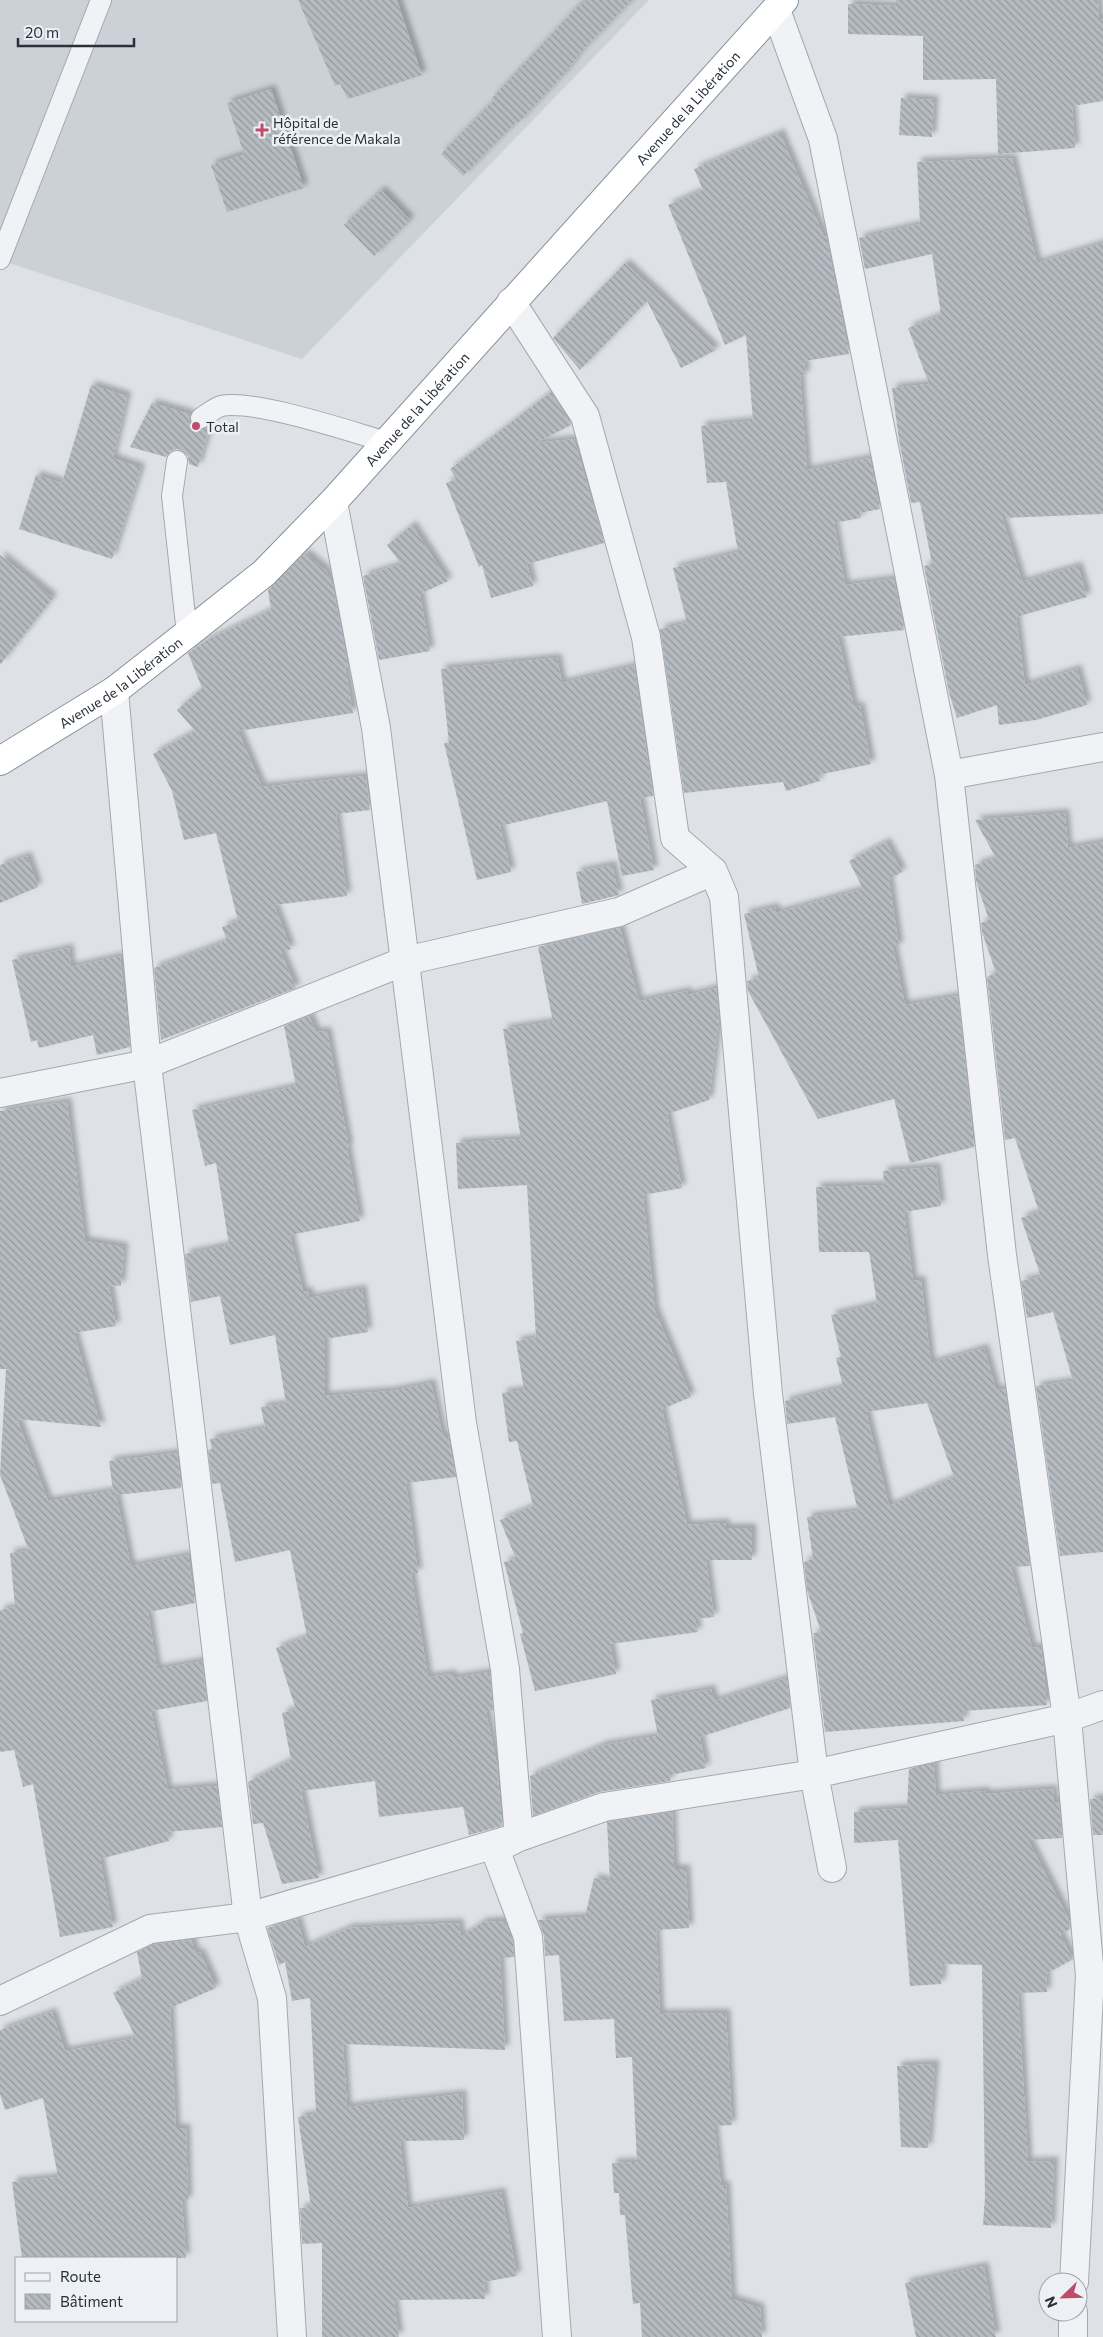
<svg xmlns="http://www.w3.org/2000/svg" width="1103" height="2337" viewBox="0 0 1103 2337" font-family="Commissioner,sans-serif">
	<style>
		.built { fill: #ccd1d7 }
		.building { fill: url(#building-back-hatch); fill-rule: evenodd; filter: url(#shadow) }
		.lines { fill: none; stroke-linecap: round; stroke-linejoin: round }
		.service-casing { stroke: #a4a9af; stroke-width: 22 }
		.minor-casing { stroke: #a4a9af; stroke-width: 30 }
		.trunk-casing { stroke: #87909b; stroke-width: 30 }
		.service { stroke: #f0f2f5; stroke-width: 20 }
		.minor { stroke: #f0f2f5; stroke-width: 28 }
		.trunk { stroke: #fff; stroke-width: 28 }
		.poi-dot { fill: #c04d68; stroke: #edf0f4; stroke-width: 2 }
		.labels { text-anchor: middle; dominant-baseline: central; stroke-width: 5; stroke-linejoin: round; paint-order: stroke }
		.street-label { font-size: 14px; fill: #29313b; stroke: #edf0f4 }
		.poi-label { font-size: 14px; fill: #29313b; stroke: #edf0f4; text-anchor: start }
	</style>
	<defs>
		<pattern id="building-back-hatch" width="6" height="6" patternUnits="userSpaceOnUse" patternTransform="scale(1.25)"><rect width="6" height="6" fill="#b6bbc2"/><path d="M-1 5l2 2M0 0l6 6M5-1l2 2" fill="none" stroke="#94999f"/></pattern>
		<filter id="shadow"><feDropShadow dx="4.5" dy="-4.5" stdDeviation="2.5" flood-color="#0004"/></filter>
	</defs>
	<rect width="100%" height="100%" fill="#dee2e6"/>
	<!-- built -->
	<path class="built" d="M0 0H649L302 359 0 260Z"/>
	<!-- building -->
	<path class="building" d="M298 0H397L422 75 348 99 340 84 335 86Z
		M589 0H632L582 51 565 73 518 123 516 122 463 176 441 154 494 100 492 98 577 7Z
		M896 0H1098L1099 19H1103V101L1072 106 1075 148 998 154 996 79 923 80V36L848 34V4L895 6Z
		M271 89 304 188 227 212 211 165 244 154 227 103Z
		M901 98 934 100 932 137 899 135Z
		M780 133 824 237 826 236 849 354 804 361 806 375 800 376 807 470 870 458 880 509 860 513 861 518 834 523 845 585 894 579 904 630 838 637 854 707 860 706 871 764 818 775 820 781 786 791 783 782 684 793 660 629 687 623 673 568 738 552 726 482 707 483 701 426 753 421 746 335 725 345 668 205 703 190 694 169Z
		M1012 158 1037 263 1103 243V514L1002 518 1022 582 1078 566 1087 597 1016 617 1025 685 1077 669 1087 705 1036 720 999 725 997 705 957 718 949 693 924 566 932 564 920 502 911 503 899 440 892 388 929 384 908 328 941 315 932 254 865 269 859 238 920 224 917 162Z
		M381 190 410 220 374 256 344 225Z
		M625 263 656 292 716 350 681 368 647 301 580 370 553 338Z
		M91 385 127 396 113 458 141 468 112 559 19 529 36 475 62 483Z
		M551 392 571 425 536 443 574 439 604 543 527 564 533 586 491 598 482 565 479 567 446 483 456 479 450 469Z
		M152 403 190 414 191 424 196 429 202 430 210 426 198 467 189 464 188 456 179 449 172 450 166 457 130 447Z
		M412 525 448 581 420 594 430 651 379 660 363 576 401 564 387 545Z
		M305 553 326 571 333 586 348 666 345 667 353 713 238 731 262 787 366 776 370 810 336 814 347 896 274 905 291 949 281 953 296 988 161 1040 154 968 227 941 222 927 238 921 216 833 184 840 172 791 153 754 195 731 177 710 202 688 188 653 207 640 271 610 268 590Z
		M0 555 53 598 0 665Z
		M557 658 562 683 634 666 653 796 640 798 654 870 622 876 607 801 500 826 511 872 477 880 444 743H449L441 669Z
		M1065 813 1068 848 1103 842V1552L1060 1556 1036 1386 1073 1381 1053 1312 1027 1318 1021 1281 1041 1277 1021 1218 1039 1212 1015 1138 1005 1140 987 977 996 973 982 932 981 923 989 920 976 881 975 865 996 858 975 820Z
		M886 842 902 872 889 879 899 947H893L905 1005 958 996 974 1147 910 1163 894 1099 818 1119 748 991 747 981 759 978 744 914 775 907 776 913 863 889 849 861Z
		M27 856 38 887 0 903V865Z
		M612 865 619 895 582 904 576 872Z
		M620 928 639 1001 687 991 688 995 716 988 719 1015 709 1100 667 1114 682 1188 643 1195 655 1311 691 1397 662 1409 687 1525 725 1523 726 1528H752V1560H706L714 1617 695 1619 698 1632 610 1644 616 1674 535 1691 520 1634 523 1633 504 1562 516 1559 500 1520 533 1506 517 1441 509 1442 502 1393 524 1390 516 1341 536 1338 527 1185 458 1189 456 1143 521 1139 503 1029 553 1022 538 947Z
		M69 948 71 967 120 956 130 1047 97 1055 93 1035 39 1048 37 1040 31 1042 12 960Z
		M309 1016 316 1032 327 1031 349 1147 347 1148 360 1221 290 1235 303 1292 309 1291V1298L362 1289 368 1332 325 1339V1396L391 1391 431 1383 443 1437 448 1436 456 1477 406 1483 418 1573H411L428 1677 452 1674 453 1678 490 1672 493 1711 486 1712 497 1765 502 1826 469 1835 463 1807 379 1817 375 1781 301 1791 319 1878 282 1884 263 1823 253 1824 248 1782 291 1760 282 1713 296 1710 276 1648 307 1637 290 1550 235 1562 220 1483 212 1484 208 1450 212 1449 210 1439 265 1428 261 1407 286 1404 275 1335 230 1345 220 1296 191 1302 185 1254 229 1245 216 1163 205 1166 192 1110 296 1086 284 1026Z
		M67 1102 85 1241 124 1247 121 1286 109 1285 116 1326 74 1333 101 1427 17 1419 48 1501 113 1491 109 1461 177 1453 181 1488 116 1495 131 1566 188 1555 195 1603 148 1612 157 1669 202 1661 207 1701 151 1711 168 1790 217 1786 222 1827 167 1832 169 1841 100 1859 113 1927 60 1937 33 1784 23 1787 14 1750 0 1752V1610L15 1607 10 1553 29 1551 0 1475 6 1369H0V1111Z
		M936 1167 941 1206 904 1212 913 1281 921 1280 931 1363 984 1348 996 1390 1005 1389 1030 1566 1011 1567 1032 1648 1041 1647 1047 1705 963 1711 964 1721 825 1732 813 1633 821 1632 807 1590 804 1562 813 1559 807 1517 858 1511 835 1417 787 1424 785 1401 843 1387 836 1358 841 1357 831 1315 877 1304 869 1252H819L816 1187 884 1185 883 1171ZM927 1403 954 1477 889 1506 866 1412Z
		M787 1678 790 1708 700 1737 706 1768 670 1775V1781L599 1792 533 1816 530 1776 603 1745 658 1736 651 1700 711 1689 714 1701Z
		M934 1763 936 1795 985 1791 986 1794 1053 1789 1054 1802H1059L1062 1838 1028 1840 1069 1920 1070 1929 1060 1935 1073 1959 1046 1974 1047 1992 1018 1993 1028 2162 1054 2161 1051 2228 983 2225 985 2197 982 1965 943 1964 941 1984 910 1986 898 1840 854 1843V1812L907 1808 909 1769Z
		M1103 1798V1835H1093L1090 1799Z
		M672 1812 674 1865 675 1869H686L689 1928 656 1930 660 2014 726 2013 732 2125 714 2126 721 2186 726 2185 732 2299 760 2308 762 2337H642L640 2303 633 2304 625 2215H620L619 2193H614L612 2163 637 2162 632 2057 616 2058 614 2019 564 2021 559 1955 545 1956 544 1936 538 1920 585 1917 594 1878 610 1882 607 1822Z
		M297 1919 305 1947 349 1928 459 1923 461 1937 483 1922 505 1921 513 1940 514 1957 500 1958 505 2050 343 2044 347 2107 462 2094 464 2140 400 2141 408 2208 501 2192 517 2276 484 2282 485 2299 394 2300 399 2337H322V2243L302 2244 300 2208 311 2207 298 2117 316 2114 310 1998 292 2001 285 1962 279 1965 267 1928Z
		M191 1940 196 1954 200 1952 216 1988 170 2008 176 2128H186L188 2201H182L186 2258H22L12 2182 58 2177 43 2098 5 2110 0 2094V2030L52 2012 65 2051 136 2038 113 1993 142 1979 137 1952 154 1944Z
		M935 2064 928 2148 901 2147 897 2066Z
		M984 2266 996 2337H916L905 2283Z"/>
	<g class="lines">
		<!-- service casing -->
		<g class="service-casing">
			<path id="service" d="M0 259 101 0
				M201 418C207 414 215 408 221 406 255 399 351 432 387 442
				M177 461 172 496 187 634"/>
		</g>
		<!-- minor casing -->
		<g class="minor-casing">
			<path id="minor" d="M776 10 823 139 949 775 1002 1255 1067 1718 1090 1976 1074 2282
				M511 302 585 416 646 637 675 838 713 871 724 897 768 1394 814 1774 832 1868
				M333 502 376 728 462 1423 505 1669 519 1837 495 1849 528 1937 557 2337
				M114 691 147 1064 248 1917 272 1998 292 2337
				M949 775 1103 747
				M0 1093 147 1064 405 961 619 912 713 871
				M0 2001 150 1929 248 1917 519 1837 604 1807 814 1774 1067 1718 1103 1705
				M1073 2312V2337"/>
		</g>
		<!-- trunk casing -->
		<g class="trunk-casing">
			<g id="trunk">
				<path id="s1" d="M0 761 114 691 187 634 264 573 333 502 784 0"/>
			</g>
		</g>
		<!-- service -->
		<use href="#service" class="service"/>
		<!-- minor -->
		<use href="#minor" class="minor"/>
		<!-- trunk -->
		<use href="#trunk" class="trunk"/>
	</g>
	<!-- markers -->
	<g class="poi-dot">
		<path d="M259.5 122.5h5v5h5v5h-5v5h-5v-5h-5v-5h5z"/>
		<circle cx="196" cy="426" r="5"/>
	</g>
	<g class="labels">
		<!-- street labels -->
		<g class="street-label">
			<text stroke="none"><textPath href="#s1" startOffset="954">Avenue de la Libération</textPath></text>
			<text stroke="none"><textPath href="#s1" startOffset="549">Avenue de la Libération</textPath></text>
			<text stroke="none"><textPath href="#s1" startOffset="144">Avenue de la Libération</textPath></text>
		</g>
		<!-- poi labels -->
		<g class="poi-label">
			<text x="273" y="122">Hôpital de<tspan x="273" dy="16">référence de Makala</tspan></text>
			<text x="206" y="426">Total</text>
		</g>
	</g>
	<!-- legend -->
	<rect x="15" y="2257" width="162" height="65" fill="#edf0f4" stroke="#9fa4aa"/>
	<rect x="25" y="2273" width="25" height="8" fill="#f0f2f5" stroke="#9fa4aa"/>
	<text x="60" y="2282" font-size="15" fill="#29313b">Route</text>
	<rect x="25" y="2294" width="25" height="15" fill="url(#building-back-hatch)" stroke="#9fa4aa"/>
	<text x="60" y="2307" font-size="15" fill="#29313b">Bâtiment</text>
	<!-- north arrow -->
	<g transform="translate(1063 2297) rotate(247)"><circle r="24" fill="#edf0f4" stroke="#9fa4aa"/>
	<path d="M0-4L9 19L0 12L-9 19Z" fill="#c04d68"/>
	<text y="-8" font-size="14" font-weight="bold" text-anchor="middle" fill="#29313b">N</text>
	</g>
	<!-- scale -->
	<path d="M18 38v8h116v-8" fill="none" stroke="#29313b" stroke-width="2.5"/>
	<text x="25" y="38" font-size="15" fill="#29313b" stroke="#edf0f4" stroke-width="4" paint-order="stroke">20 m</text>
</svg>
